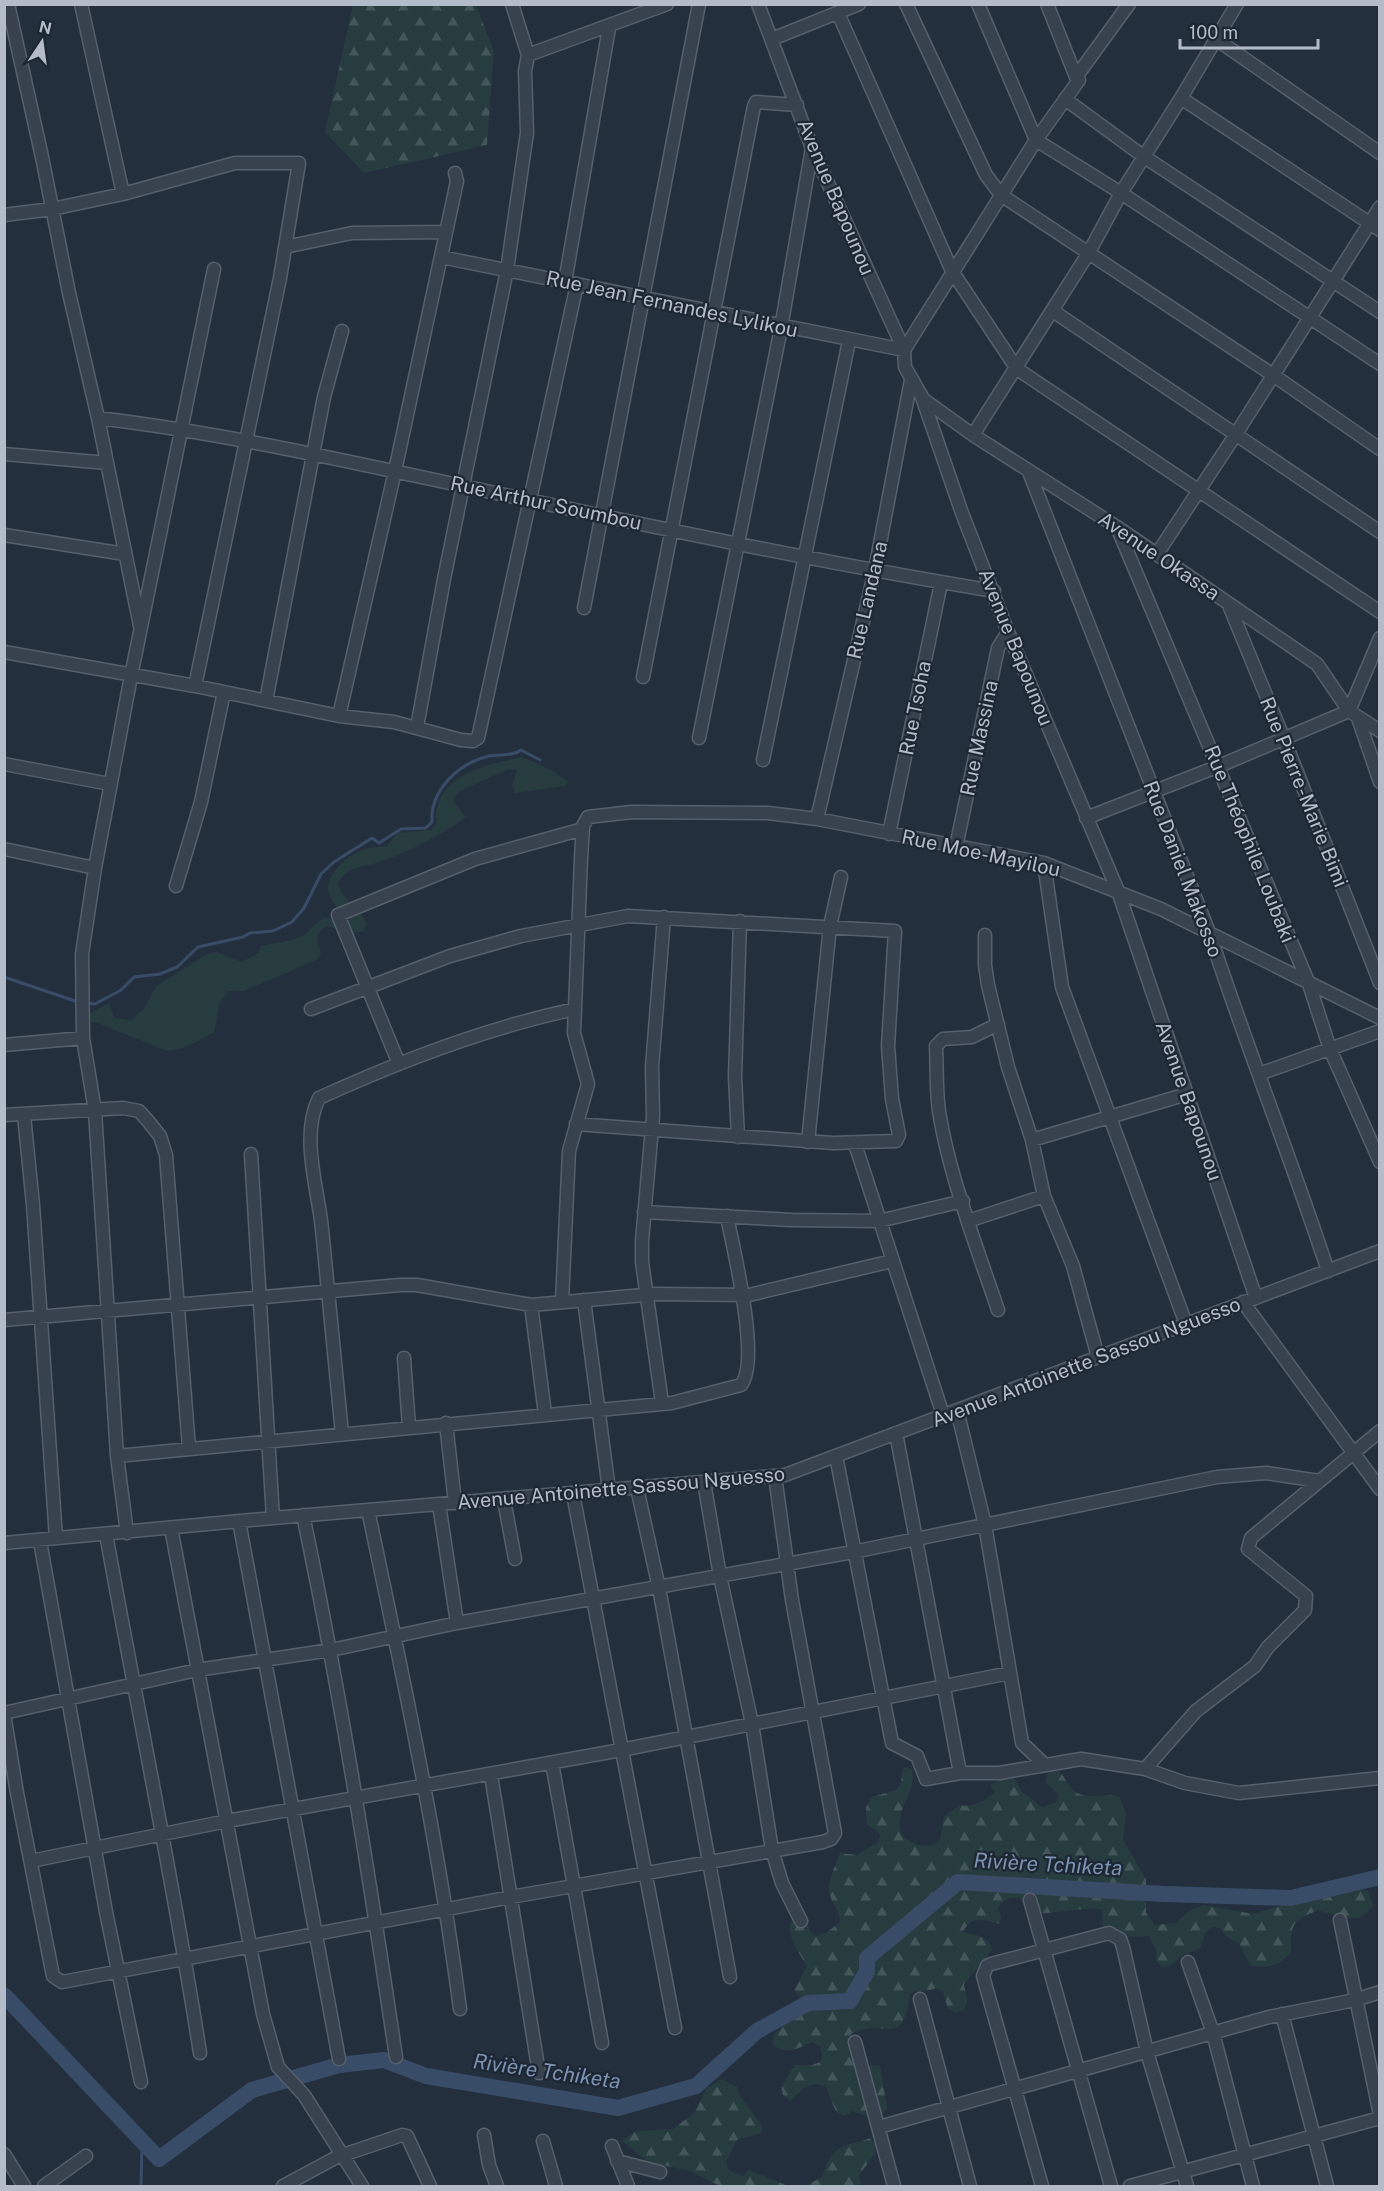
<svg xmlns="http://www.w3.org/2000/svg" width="1384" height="2191" viewBox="0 0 1384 2191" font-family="'Public Sans',sans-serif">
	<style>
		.grass { fill: #263c3f }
		.forest { fill: url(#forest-firs) }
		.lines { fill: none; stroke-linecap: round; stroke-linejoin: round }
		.stream { stroke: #394c67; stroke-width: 3 }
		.river { stroke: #394c67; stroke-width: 16 }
		.minor-casing { stroke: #565f6c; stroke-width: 15 }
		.minor { stroke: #38414e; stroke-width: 12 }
		.labels { text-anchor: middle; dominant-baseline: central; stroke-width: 4.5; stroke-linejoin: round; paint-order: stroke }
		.street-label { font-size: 20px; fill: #b4bcc9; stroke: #1d2633 }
		.water-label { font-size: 21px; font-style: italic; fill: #7c92b1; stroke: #1d2633 }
	</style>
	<defs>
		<pattern id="forest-firs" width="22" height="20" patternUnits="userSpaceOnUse" patternTransform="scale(1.5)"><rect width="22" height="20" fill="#263c3f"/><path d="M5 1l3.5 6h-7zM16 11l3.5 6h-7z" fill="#435659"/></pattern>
	</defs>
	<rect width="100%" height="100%" fill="#242f3e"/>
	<!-- grass -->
	<path class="grass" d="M522 757 553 771 568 782 565 786 515 793 512 785 517 770 509 769 460 791 454 797 455 803 466 817C440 836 413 850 382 861 362 869 353 863 338 882 340 898 359 907 367 923L364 931 351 933 327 926C314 933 318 941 321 954L316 960 244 991H228L219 1005 214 1032C201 1040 183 1050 167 1051L95 1022 86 1023V1015L109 1003 114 1018 131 1020 144 1009 156 986 207 954 216 952 242 962 258 953 261 946C273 943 291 942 302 936 316 928 319 911 337 921L341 914C338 908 332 901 329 894 323 875 348 855 364 849 371 847 380 847 387 846L397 833 431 830 436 824C432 775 486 765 522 757Z"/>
	<!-- forest -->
	<path class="forest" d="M353 5H476L494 51 487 145 364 173 325 132Z
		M903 1767 912 1769C918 1794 892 1808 902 1836 915 1845 926 1850 940 1841L944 1817 959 1805C971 1808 986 1801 995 1792L990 1785 1005 1777H1014L1022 1792 1042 1807 1057 1802 1058 1794 1045 1782 1048 1773 1055 1768C1065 1774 1067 1787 1077 1793 1093 1801 1107 1791 1120 1798L1126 1814 1123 1840 1146 1879V1913L1155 1925 1176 1923 1188 1912 1203 1905 1253 1914 1318 1894 1360 1888 1368 1891 1373 1906 1360 1918H1344L1318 1910C1291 1922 1291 1923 1291 1953 1277 1966 1270 1968 1251 1966L1239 1944 1225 1935 1220 1928 1212 1927 1206 1932 1200 1949 1184 1954 1170 1966 1162 1967 1156 1961 1157 1952 1149 1936 1125 1937 1103 1927 1102 1910 1094 1908 1038 1914 1031 1911 1020 1898C1009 1897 1004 1899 998 1908L1001 1916 1000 1924C985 1920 971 1915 963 1932 976 1936 987 1934 992 1950L964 1984 967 2001 964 2010 956 2013 948 2009 943 1992 936 1988C927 1992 919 1989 910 1994 902 2052 887 2016 851 2034L849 2042 862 2064 880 2066 887 2108 876 2120 852 2111 844 2116 836 2112 826 2087C810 2079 802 2090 790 2101L783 2095 781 2087 795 2065H812L820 2062 822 2054 820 2046 812 2042C798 2048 785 2057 772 2043L774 2035 792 2017 800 1997 794 1990 807 1966C799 1953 786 1936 791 1921L807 1923 810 1932 817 1936 826 1933 840 1922C840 1910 833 1906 830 1895 826 1883 836 1865 840 1853L857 1855 878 1842 880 1834 867 1824 866 1807 872 1797 896 1790 901 1783Z
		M721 2079 737 2087 740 2096 762 2125 761 2133 737 2140 726 2162 728 2170 743 2176 749 2170 788 2186H720L690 2171 648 2162 622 2141 636 2131 673 2129 695 2112 706 2089Z
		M871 2138 877 2145 875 2154 859 2175 861 2186H805L822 2177C834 2144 838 2148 871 2138Z"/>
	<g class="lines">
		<!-- stream -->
		<path class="stream" d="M4 977 78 1002
			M87 1003 95 1004 121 990 134 977 160 974 177 967 198 947 243 937 250 933 273 931 292 922 304 908 321 874 334 862 372 838 379 843 401 829 426 828 432 822C430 790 459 763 489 756 500 754 514 756 521 750L540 760
			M141 2186 142 2140"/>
		<!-- river -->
		<path class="river" d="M4 1995 159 2159 252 2090 339 2065 384 2060 426 2076 618 2108 696 2086 757 2031 808 2003 850 2001 867 1971V1958L958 1882 1164 1894 1291 1898 1380 1877"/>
		<!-- minor casing -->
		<g class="minor-casing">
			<path id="minor" d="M8 4 42 157 69 293 98 418 140 626
				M81 4 123 194
				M512 4 528 55 667 4
				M758 4 812 148 904 350 905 367 922 397 962 513 1008 632 1118 891 1256 1298
				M906 4 986 175 1001 195 1273 375 1380 449
				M978 4 1036 140 1121 193 1380 364
				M1047 4 1076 77
				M838 13 952 271 1017 369 1380 612
				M772 39 859 4
				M1216 39 1380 153
				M1181 98 1380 230
				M1065 99 1143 156 1380 312
				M4 215 52 209 123 194 235 163H299L280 278 195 686
				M285 247 352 233 445 232
				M441 257 904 350 1036 140 1079 80 1076 77 1129 4
				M565 282 609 28
				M1053 311 1380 532
				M923 399 973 435 1117 527 1317 664 1349 711 1380 731
				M98 418C222 433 342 460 463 486 639 524 816 562 994 591
				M973 435 1088 254 1121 193 1181 98 1237 4
				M4 454 107 463
				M1029 472 1210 935C1247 1048 1291 1158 1328 1271
				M1117 527 1309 984 1330 1049 1380 1162
				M4 535 125 554
				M1157 554 1236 434 1380 207
				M1228 603 1284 739 1380 983
				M584 608 699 4
				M4 652 195 686 339 716 394 722 461 740 473 741 478 738 577 284
				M643 677 754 106 756 102 797 105
				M266 701 324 397 342 331
				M1349 711 1380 638
				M339 716 395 471 453 200 457 181 455 173
				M1358 718 1380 782
				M417 727 444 579 507 270 527 133 525 71 528 55
				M699 738 781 328 812 148
				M763 760 849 341
				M4 764 110 784
				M1086 818 1219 766 1349 711
				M817 819 875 570 911 380
				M889 834 941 583
				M956 847 998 648 1008 632
				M4 849 95 868
				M1044 863 1062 987 1186 1324
				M176 886 201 802 224 692
				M985 935V965L988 985 1008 1067 1032 1140 1044 1196 1073 1266 1098 1357
				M311 1009 450 956 521 936 628 916 895 931 888 1046 892 1099 899 1135 896 1141 833 1143 576 1124
				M998 1024 972 1037 943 1039 936 1046C937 1068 936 1090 939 1111 949 1175 977 1248 998 1310
				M4 1045 83 1038
				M399 1064 338 915 475 859 583 829
				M1259 1074 1380 1031
				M4 1115 123 1108 139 1111 148 1121 160 1136 166 1155 189 1448
				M24 1115 33 1205 56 1538
				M738 1137 735 1077 740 921
				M1032 1140 1187 1094
				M808 1142 830 926 841 877
				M855 1144 943 1415
				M251 1154 273 1518
				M644 1212 792 1220 879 1221 963 1201
				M968 1221 1044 1196
				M584 1300 609 1490
				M562 1301 569 1151 588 1084 574 1033 581 859 583 826 588 817 632 812 768 813 817 819 1044 863 1161 909 1380 1018
				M1243 1302 1380 1489
				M531 1305 545 1414
				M4 1320 400 1285H417L531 1305 655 1294 749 1295 892 1261
				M404 1358 409 1427
				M662 1403 642 1262V1241L653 1116 652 1067 664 917
				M957 1410 985 1525 1022 1743 1044 1764
				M446 1423 455 1503
				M896 1433 960 1773
				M342 1434C336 1366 328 1297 322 1229 318 1188 300 1136 319 1098 402 1060 486 1028 575 1009
				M117 1456 672 1403 741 1385C761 1361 733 1248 727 1216
				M836 1456 892 1743 917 1756 926 1779 960 1773H999L1081 1759 1145 1769 1185 1783 1239 1793 1380 1778
				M704 1482 720 1576 752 1724 772 1850 782 1883 801 1921
				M637 1488 659 1588 730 1977
				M573 1494 675 2028
				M504 1500 515 1559
				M439 1504 457 1623
				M368 1510C403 1676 438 1840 460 2009
				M303 1515C341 1695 369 1876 396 2057
				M239 1521 339 2059
				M171 1528 263 2014 278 2067 304 2095 362 2186
				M127 1533 117 1456 95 1111 83 1038 82 954 95 868 131 676 214 269
				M106 1534C137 1707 173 1879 200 2053
				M40 1541 106 1912 141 2082
				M4 1543 273 1518 785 1475 1380 1251
				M4 1713 197 1670 331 1650 457 1623 853 1552 1217 1477 1266 1473 1319 1481
				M4 1714 17 1793 53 1976 62 1982 511 1897 823 1842 831 1839 835 1833 792 1600 775 1476
				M552 1763 602 2043
				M1145 1769 1196 1711 1255 1666 1268 1647 1305 1610 1306 1596 1248 1549 1251 1538 1380 1431
				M491 1775 539 2073
				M31 1861 227 1821 621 1750 1010 1673
				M1030 1900 1111 2186
				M1340 1920 1380 2115
				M1188 1962 1213 2033 1253 2186
				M920 1999 970 2186
				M1282 2014 1327 2186
				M855 2042 894 2186
				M879 2127 1269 2017 1355 2000 1380 1992
				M484 2135 489 2165 497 2186
				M543 2141 556 2186
				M612 2146 628 2186
				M4 2154 24 2186
				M617 2161 660 2172
				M44 2186 86 2156
				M283 2186 337 2157 402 2135 407 2136 430 2186
				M1042 2186 983 1976 987 1966 991 1964 1109 1933 1120 1939 1123 1947 1147 2052 1187 2186
				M1130 2186 1380 2118"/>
		</g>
		<!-- minor -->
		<use href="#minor" class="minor"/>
	</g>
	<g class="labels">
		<!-- street labels -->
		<g class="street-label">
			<text transform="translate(836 197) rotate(67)">Avenue Bapounou</text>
			<text transform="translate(672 304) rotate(12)">Rue Jean Fernandes Lylikou</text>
			<text transform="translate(546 503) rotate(12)">Rue Arthur Soumbou</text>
			<text transform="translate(1159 556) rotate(34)">Avenue Okassa</text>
			<text transform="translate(867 600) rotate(-77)">Rue Landana</text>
			<text transform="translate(1016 647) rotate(68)">Avenue Bapounou</text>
			<text transform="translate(915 708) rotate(-79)">Rue Tsoha</text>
			<text transform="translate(979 738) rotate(-78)">Rue Massina</text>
			<text transform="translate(1304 792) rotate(68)">Rue Pierre-Marie Bimi</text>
			<text transform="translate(1250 844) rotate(68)">Rue Théophile Loubaki</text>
			<text transform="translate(981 853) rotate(12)">Rue Moe-Mayilou</text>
			<text transform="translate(1183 869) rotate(69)">Rue Daniel Makosso</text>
			<text transform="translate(1189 1101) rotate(71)">Avenue Bapounou</text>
			<text transform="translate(1086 1362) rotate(-21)">Avenue Antoinette Sassou Nguesso</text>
			<text transform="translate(621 1488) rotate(-5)">Avenue Antoinette Sassou Nguesso</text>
		</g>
		<!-- water labels -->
		<g class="water-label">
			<text transform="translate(1048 1864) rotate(3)">Rivière Tchiketa</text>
			<text transform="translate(547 2071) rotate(8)">Rivière Tchiketa</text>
		</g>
	</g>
	<!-- border -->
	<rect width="1384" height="2191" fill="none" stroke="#b4bcc9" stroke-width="12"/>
	<!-- north arrow -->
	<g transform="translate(42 42) rotate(13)" stroke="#1d2633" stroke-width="4.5" paint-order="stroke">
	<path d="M0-4.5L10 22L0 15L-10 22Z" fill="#b4bcc9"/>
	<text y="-9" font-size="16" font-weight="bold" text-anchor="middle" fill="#b4bcc9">N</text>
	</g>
	<!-- scale -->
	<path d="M1180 39v9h138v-9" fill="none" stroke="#b4bcc9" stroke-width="3"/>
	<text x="1189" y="39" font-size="18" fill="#b4bcc9" stroke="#1d2633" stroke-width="4.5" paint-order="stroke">100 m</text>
</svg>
